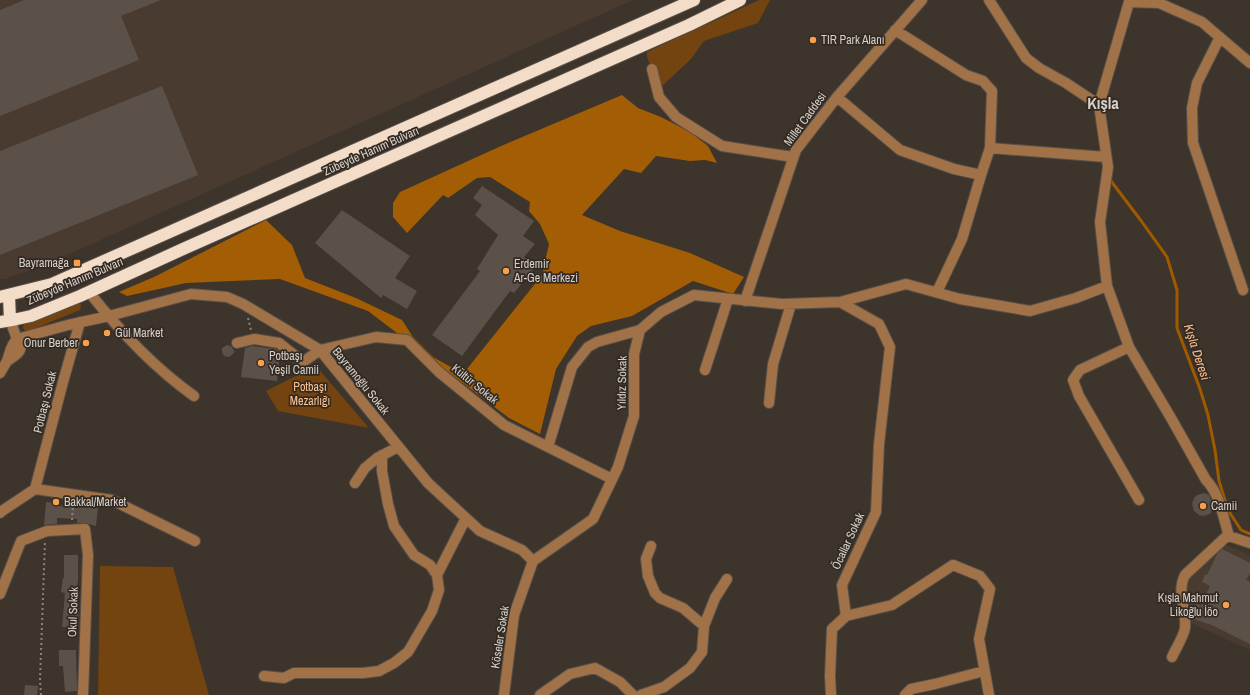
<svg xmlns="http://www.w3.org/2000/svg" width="1250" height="695" viewBox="0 0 1250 695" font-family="'Archivo Narrow',sans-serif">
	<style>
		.built { fill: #493b2f }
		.green { fill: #734310 }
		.forest { fill: #a35d04 }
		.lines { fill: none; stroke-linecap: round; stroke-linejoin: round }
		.stream { stroke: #9f5a00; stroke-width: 3 }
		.building { fill: #5b5149 }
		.minor-casing { stroke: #595049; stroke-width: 12 }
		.highway-casing { stroke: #595049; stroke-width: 14 }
		.path { stroke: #8c847e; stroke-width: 2; stroke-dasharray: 2 3; stroke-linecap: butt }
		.minor { stroke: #a17248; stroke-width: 10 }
		.highway { stroke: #f3dcc8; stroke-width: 12 }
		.poi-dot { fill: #f8a04b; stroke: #332a22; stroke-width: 1.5 }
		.labels { text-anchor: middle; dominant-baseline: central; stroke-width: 3.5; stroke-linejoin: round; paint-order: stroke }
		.poi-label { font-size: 12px; fill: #d6d0cb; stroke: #332a22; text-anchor: start }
		.street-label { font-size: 12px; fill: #d6d0cb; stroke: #332a22 }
		.park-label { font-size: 12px; fill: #fdc492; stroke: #332a22 }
		.water-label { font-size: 13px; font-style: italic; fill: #f7be8c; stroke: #332a22 }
		.district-label { font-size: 16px; font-weight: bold; fill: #d6d0cb; stroke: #332a22 }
	</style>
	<rect width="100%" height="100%" fill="#3d342c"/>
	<!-- built -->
	<path class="built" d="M0 0H633L43 266 5 279H0Z
		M1222 543 1250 555V650L1191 623 1184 605 1182 590 1198 567Z"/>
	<!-- green -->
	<path class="green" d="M759 0H770L758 23 704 41 691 59 660 88 647 57V52Z
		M79 302 81 305 80 310 26 332 23 328 24 323Z
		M316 366 369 428 278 411 266 391Z
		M100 566 173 567 209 695H98Z"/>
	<!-- forest -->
	<path class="forest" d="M622 95 638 108 661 117 690 132 708 146 717 163 705 160 690 161 656 156 641 173 624 169 582 215 620 231 690 253 744 277 733 294 693 281 632 316 591 326 577 336 556 369 540 434 509 418 368 311 280 279 186 283 127 296 119 292 156 276 266 220 292 245 305 278 356 298 402 320 413 337 433 357 463 374 542 275 549 244 540 224 529 211 530 202 490 177 477 178 448 198 443 195 407 233 393 217V203L400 192 501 146Z"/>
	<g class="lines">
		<!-- stream -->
		<path class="stream" d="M1111 181 1142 222 1167 257 1177 290V328L1200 389 1208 415 1215 450 1219 481 1228 510 1241 530 1250 534"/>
	</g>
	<!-- building -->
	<path class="building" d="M24 0H161L121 16 139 60 0 116V10Z
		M162 86 198 175 0 255V151Z
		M482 186 534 221 523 236 535 244 524 257 536 266 514 293 510 291 462 356 432 335 480 271 477 269 498 235 475 215 482 205 473 198Z
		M342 210 410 256 395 278 417 291 407 309 383 295 381 298 315 243Z
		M227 345 231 346 235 352 229 357 224 356 222 352V348Z
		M253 346 276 349 280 352 277 381 241 377 245 348Z
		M1204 493 1209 495 1214 507 1210 514 1203 516 1199 515 1194 511 1192 504 1194 498 1197 495Z
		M46 502 59 503 58 506 79 508V506L98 508 96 526 85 523H77V519L57 518V524L44 525Z
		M1222 549 1250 563V573L1246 580 1250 582V644L1214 626 1191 618 1197 603 1201 606 1210 586 1202 582 1205 574 1207 575 1217 554Z
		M64 555H78V580L74 607 79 608 78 628 62 627 65 593 61 592 63 578H64Z
		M59 650H76L77 691 65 692 63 666H59Z
		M25 685 38 686 37 695H24Z"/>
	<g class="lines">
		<!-- minor casing -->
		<g class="minor-casing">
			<path id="minor" d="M989 0 1026 58 1039 68 1066 83 1099 105
				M895 30 966 75 983 81 992 91 990 148 981 175 962 239 937 292
				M1220 37 1197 83 1192 108 1193 143 1243 290
				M652 69 659 97 676 117 722 146 793 157
				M837 97 900 150 954 169 981 175
				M990 148 1106 157
				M1107 286 1100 222 1108 167 1099 105 1129 2 1159 3 1202 22 1250 63
				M89 292C118 329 156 369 194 396
				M745 301 796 150 837 97 922 0
				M840 302 906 284 960 299 1030 311 1076 298 1107 286 1129 347 1171 418 1206 480C1220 494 1223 517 1229 536L1250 543
				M10 320 17 339
				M237 343 254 339 279 343 303 362 320 350 376 337 407 340 439 372 504 425 612 479
				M1129 347 1080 370 1073 380 1079 396 1139 500
				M7 361C18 354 22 353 21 338
				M705 370 728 299
				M0 373C2 369 5 365 7 361 10 353 10 346 17 339L68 325 109 316 191 294 227 297 243 304 320 350 428 483 480 531 522 550 533 561
				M769 403 773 364 791 304
				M548 447 572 367 588 347 597 342 640 330
				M355 483 365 468 377 458 398 447
				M35 489 63 382 80 322
				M0 513 2 511 35 489 112 500 195 541
				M651 546 646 559 648 576 655 593 660 598 683 608 704 626
				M533 561 593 519 618 467 634 416V354L640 330 661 312 694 295 782 304 840 302 879 324 890 347 879 444 876 512 842 585 846 616
				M437 575 466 518
				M0 594 21 541 47 531 85 529 88 555 83 695
				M846 616 892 605 953 565 980 576 990 589 979 639 989 695
				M1172 657C1175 650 1184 636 1185 628 1187 610 1176 592 1185 575L1228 535
				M264 676 284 678 294 673H363L379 671 394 663 408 652 432 611 439 590 437 575 430 565 414 555 394 526 388 504 382 471V455
				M504 695 514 615 533 561
				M540 695 570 674 595 668 620 682 633 695
				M641 695 664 687 690 668 702 652 704 626 715 598 727 579
				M831 695 830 676 832 629 846 616
				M905 695 911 689 935 684 984 671"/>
		</g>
		<!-- highway casing -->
		<g class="highway-casing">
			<path id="highway" d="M9 296 10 320
				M0 297 52 284 694 0
				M0 322 17 319 31 316 80 296 183 249 689 25 740 0"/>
		</g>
		<!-- path -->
		<path class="path" d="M248 318 251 330
			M72 520 73 504
			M41 695 40 680 45 541"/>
		<!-- minor -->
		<use href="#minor" class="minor"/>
		<!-- highway -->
		<use href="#highway" class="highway"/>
	</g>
	<!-- markers -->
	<g class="poi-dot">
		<circle cx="813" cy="40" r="4"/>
		<rect x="73" y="259" width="8" height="8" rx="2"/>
		<circle cx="506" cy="271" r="4"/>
		<circle cx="107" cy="333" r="4"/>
		<circle cx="86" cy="343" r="4"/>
		<circle cx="261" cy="363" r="4"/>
		<circle cx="56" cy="502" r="4"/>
		<circle cx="1203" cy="506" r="4"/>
		<circle cx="1226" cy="605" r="4"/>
	</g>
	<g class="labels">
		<!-- poi labels -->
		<g class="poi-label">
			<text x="821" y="40">TIR Park Alanı</text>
			<text x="69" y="263" text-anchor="end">Bayramağa</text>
			<text x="514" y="264">Erdemir<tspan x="514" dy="14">Ar-Ge Merkezi</tspan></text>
			<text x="115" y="333">Gül Market</text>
			<text x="78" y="343" text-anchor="end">Onur Berber</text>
			<text x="269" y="356">Potbaşı<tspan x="269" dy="14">Yeşil Camii</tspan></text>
			<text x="64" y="502">Bakkal/Market</text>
			<text x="1211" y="506">Camii</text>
			<text x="1218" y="598" text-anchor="end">Kışla Mahmut<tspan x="1218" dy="14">Likoğlu İöo</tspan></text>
		</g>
		<!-- street labels -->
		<g class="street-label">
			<text transform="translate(805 119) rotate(-54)">Millet Caddesi</text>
			<text transform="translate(371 151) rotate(-24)">Zübeyde Hanım Bulvarı</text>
			<text transform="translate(75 281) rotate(-23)">Zübeyde Hanım Bulvarı</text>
			<text transform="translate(361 381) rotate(51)">Bayramoğlu Sokak</text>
			<text transform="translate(622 383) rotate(-89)">Yıldız Sokak</text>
			<text transform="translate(475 384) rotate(39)">Kültür Sokak</text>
			<text transform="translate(45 402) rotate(-76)">Potbaşı Sokak</text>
			<text transform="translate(848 541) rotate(-65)">Öcallar Sokak</text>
			<text transform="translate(73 612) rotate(-88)">Okul Sokak</text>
			<text transform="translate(500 637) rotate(-81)">Köseler Sokak</text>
		</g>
		<!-- park labels -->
		<g class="park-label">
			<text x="310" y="387">Potbaşı<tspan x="310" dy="14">Mezarlığı</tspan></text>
		</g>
		<!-- water labels -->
		<g class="water-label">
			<text transform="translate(1197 352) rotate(72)">Kışla Deresi</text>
		</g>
		<!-- district labels -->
		<g class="district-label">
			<text x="1103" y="103">Kışla</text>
		</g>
	</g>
</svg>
